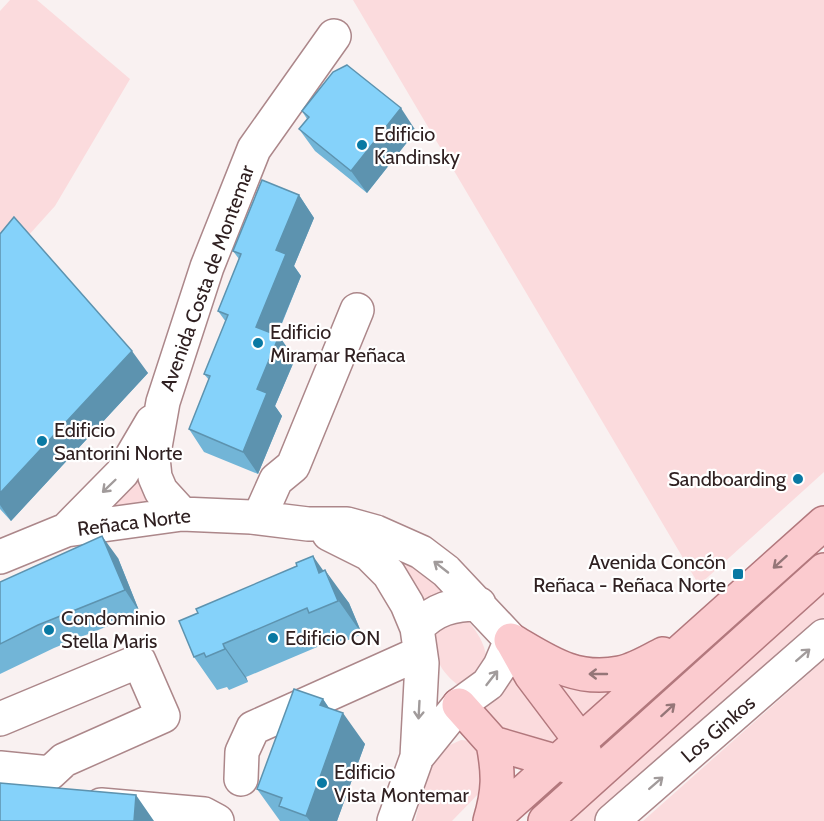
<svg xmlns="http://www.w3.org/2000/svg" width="824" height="821" viewBox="0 0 824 821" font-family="Cabin,sans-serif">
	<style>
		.green { fill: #fbdbdd }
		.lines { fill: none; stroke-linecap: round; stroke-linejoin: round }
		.minor-casing { stroke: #ac878a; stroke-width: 36 }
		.major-casing { stroke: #b2787d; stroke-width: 36 }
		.minor { stroke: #fff; stroke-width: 33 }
		.major { stroke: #fbcbcf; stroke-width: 33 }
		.wall { fill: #72b5d7 }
		.shaded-wall { fill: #5d93af }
		.building { fill: #85d2fa; stroke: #5d93af; stroke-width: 1.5 }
		.oneway { stroke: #a19b9b }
		.oneway2 { stroke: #957678 }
		.poi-dot { fill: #0979a3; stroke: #fff; stroke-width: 2 }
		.labels { text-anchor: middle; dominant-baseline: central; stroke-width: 4.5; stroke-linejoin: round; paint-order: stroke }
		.poi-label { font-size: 20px; fill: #2f2021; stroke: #fff; text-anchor: start }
		.street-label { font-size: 20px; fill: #2f2021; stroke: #fff }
	</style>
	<rect width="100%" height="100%" fill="#f9f1f1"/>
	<!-- green -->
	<path class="green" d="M10 0H37L130 79 55 206 0 267V11Z
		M353 0H824V472L699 585Z
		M140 459 153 500 100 509Z
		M374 545 400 555 449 596 418 614Z
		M824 583V617L593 821H562Z
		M466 618C481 637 488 648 487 673L463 689C436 669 435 657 431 626Z
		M824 660V821H643Z
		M533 668 619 687 583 721Z
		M518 673 560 738 552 744 543 745 493 725 484 711 509 674Z
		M461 740 471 741 478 746 483 789 452 821H415L430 763 439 750Z"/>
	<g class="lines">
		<!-- minor casing -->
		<g class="minor-casing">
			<path id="minor" d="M182 514 161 491 155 477 153 458 163 402 207 267 254 149 334 36
				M259 518 276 480 293 466 357 310
				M66 530 122 473 152 422
				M329 534 369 554 389 574 407 604 417 628 422 663 417 757 394 821
				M0 557 66 530 182 514 251 517 308 524H347L376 532 421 552 446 571 511 640 500 666 488 684 459 705 417 757
				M417 628C434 609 453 604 479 604
				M0 719 139 661 163 716 64 760 50 773 0 768
				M241 779 242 752 253 728 420 653
				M101 805 204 814 217 821
				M612 821 824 636"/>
		</g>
		<!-- major casing -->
		<g class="major-casing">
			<path id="major" d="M511 640C547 661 575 682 620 673 635 670 650 661 663 654
				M512 641 531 675 580 740 588 762
				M459 705 493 743 558 762 573 769
				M490 821C499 791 499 774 493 743
				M491 821 824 523
				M545 821 824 570"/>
		</g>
		<!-- minor -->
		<use href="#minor" class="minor"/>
		<!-- major -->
		<use href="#major" class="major"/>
	</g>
	<!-- wall -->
	<path class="wall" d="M302 111 416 131 367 193 315 151 299 129 307 119Z
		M299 195 314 218 294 266 301 276 277 336H279L295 359 275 406 282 416 258 474 204 452 189 429 209 380 204 374 226 322 218 311 239 259 233 251Z
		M0 234 148 373 11 521 0 509Z
		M118 558 140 613 54 648 0 674V582Z
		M297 566 323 571 349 603 362 634 332 647 329 642 246 677 248 682 229 690 227 687 217 690 194 657 198 613Z
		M323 699 329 708 365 744 337 821H280L257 789Z"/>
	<!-- shaded-wall -->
	<path class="shaded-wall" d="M401 108 416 131 367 193 351 171Z
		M299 195 314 218 294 266 301 276 271 349 256 327 276 250Z
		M279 336 295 359 275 406 282 416 258 474 243 452 257 389Z
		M132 351 148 373 11 521 0 505V493Z
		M102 536 118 558 140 613 125 590Z
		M313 556 330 580 325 570 349 603 362 634 319 573Z
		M223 644 246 677 248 682 225 649Z
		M323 699 339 723 343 713 365 744 337 821H310L306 816 320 705Z
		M136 795 154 821H134Z"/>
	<!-- building -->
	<path class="building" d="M347 65 401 108 351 171 299 129 309 117 302 111 333 72Z
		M262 180 299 195 276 250 286 254 256 327 279 336 257 389 267 393 243 452 189 429 210 376 204 374 228 315 218 311 241 254 233 251Z
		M14 217 132 351 0 493V234Z
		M102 536 125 590 38 625 0 644V582Z
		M313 556 319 573 325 570 338 601 309 613 307 608 223 644 225 649 206 657 204 653 194 657 179 621 198 613 196 609 297 566 296 563Z
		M294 689 323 699 320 705 343 713 306 816 279 806 282 798 257 789Z
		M0 783 136 795 134 821H0Z"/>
	<!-- one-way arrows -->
	<defs><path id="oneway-shaft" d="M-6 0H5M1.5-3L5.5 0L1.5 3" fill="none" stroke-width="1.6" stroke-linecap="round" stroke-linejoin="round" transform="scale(1.5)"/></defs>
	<g class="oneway">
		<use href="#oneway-shaft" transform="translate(109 486) rotate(136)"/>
		<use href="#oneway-shaft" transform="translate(441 567) rotate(-142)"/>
		<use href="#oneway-shaft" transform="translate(803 655) rotate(-41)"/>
		<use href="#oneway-shaft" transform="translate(492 678) rotate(-52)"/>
		<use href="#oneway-shaft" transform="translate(419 710) rotate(93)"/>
		<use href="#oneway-shaft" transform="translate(656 783) rotate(-41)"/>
	</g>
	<g class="oneway2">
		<use href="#oneway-shaft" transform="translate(780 562) rotate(138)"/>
		<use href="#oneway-shaft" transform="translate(598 674) rotate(180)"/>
		<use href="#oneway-shaft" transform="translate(668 710) rotate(-42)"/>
	</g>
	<!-- markers -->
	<g class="poi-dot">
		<circle cx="362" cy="145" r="6"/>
		<circle cx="258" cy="343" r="6"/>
		<circle cx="42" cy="441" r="6"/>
		<circle cx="798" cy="479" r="6"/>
		<rect x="732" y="568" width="12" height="12" rx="3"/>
		<circle cx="49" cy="630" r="6"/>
		<circle cx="273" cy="638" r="6"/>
		<circle cx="322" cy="783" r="6"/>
	</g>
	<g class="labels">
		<!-- poi labels -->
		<g class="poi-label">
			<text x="374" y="134">Edificio<tspan x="374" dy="23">Kandinsky</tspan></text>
			<text x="270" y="332">Edificio<tspan x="270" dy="23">Miramar Reñaca</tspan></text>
			<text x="54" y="430">Edificio<tspan x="54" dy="23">Santorini Norte</tspan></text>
			<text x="786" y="479" text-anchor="end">Sandboarding</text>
			<text x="726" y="562" text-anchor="end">Avenida Concón<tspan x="726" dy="23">Reñaca - Reñaca Norte</tspan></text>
			<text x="61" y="618">Condominio<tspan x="61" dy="23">Stella Maris</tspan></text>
			<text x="285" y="638">Edificio ON</text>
			<text x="334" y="772">Edificio<tspan x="334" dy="23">Vista Montemar</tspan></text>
		</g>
		<!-- street labels -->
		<g class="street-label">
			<text transform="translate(207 278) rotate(-70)">Avenida Costa de Montemar</text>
			<text transform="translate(134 522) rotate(-7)">Reñaca Norte</text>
			<text transform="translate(718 729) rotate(-41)">Los Ginkos</text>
		</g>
	</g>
</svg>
